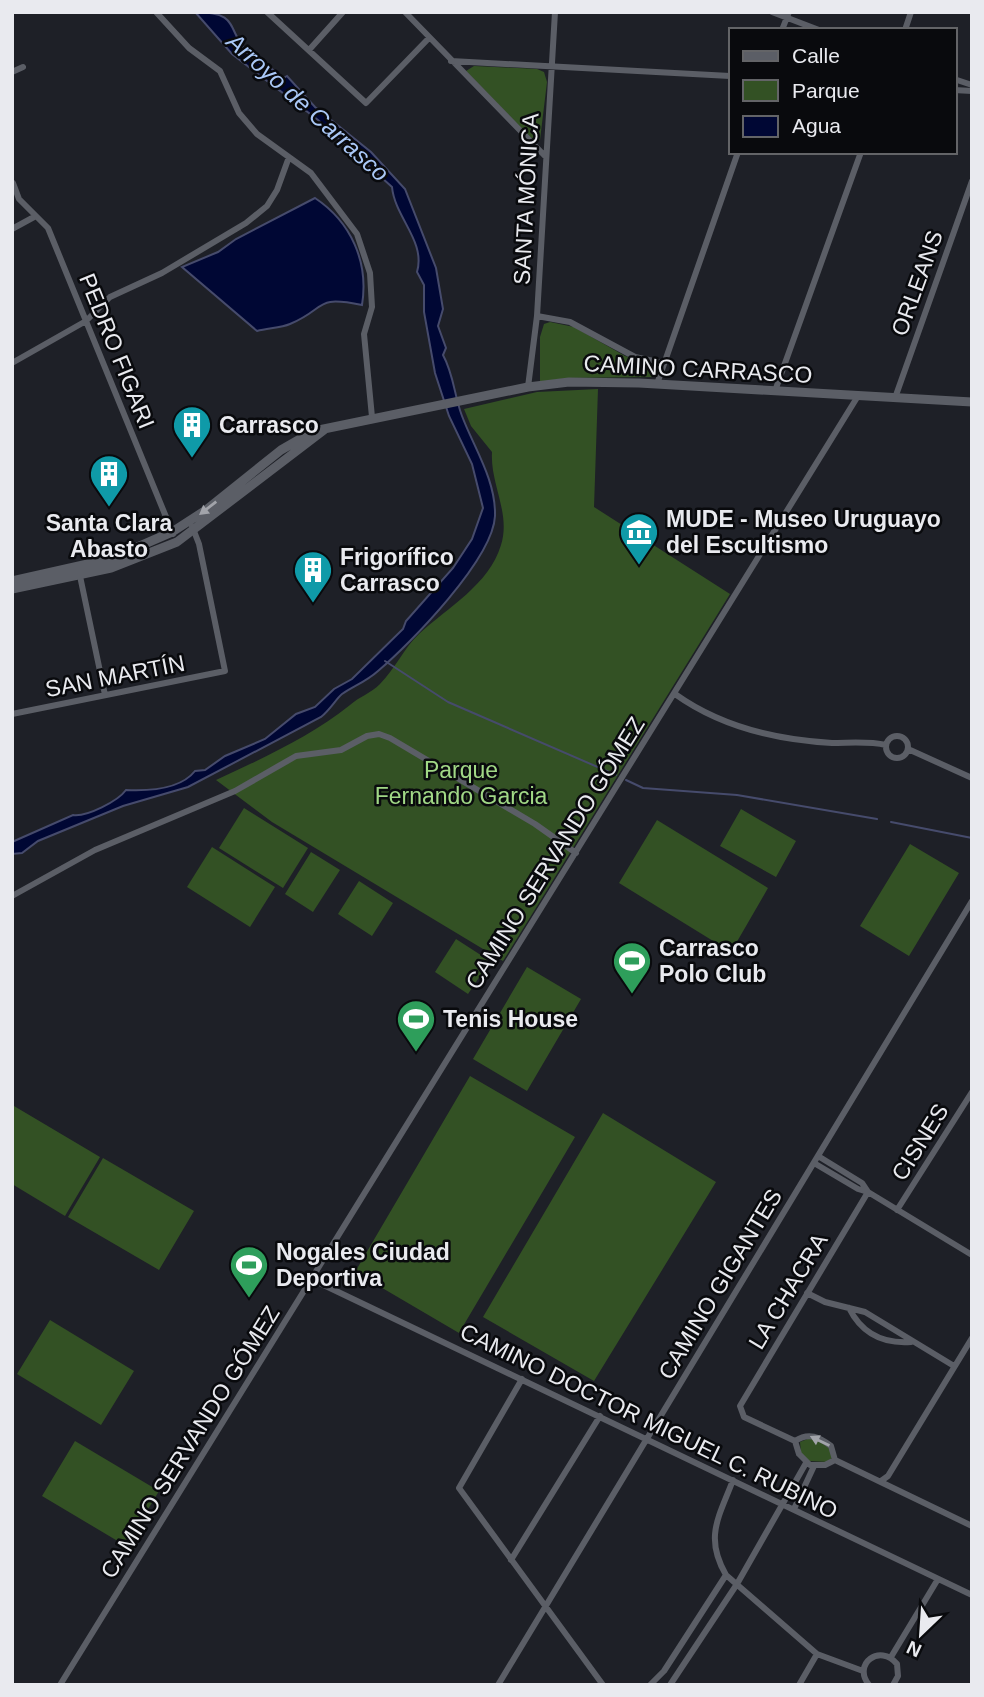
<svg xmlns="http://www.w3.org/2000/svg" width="984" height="1697" viewBox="0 0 984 1697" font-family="Arial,sans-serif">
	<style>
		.green { fill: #335124 }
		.water { fill: #000734; stroke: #464b6c; stroke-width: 2 }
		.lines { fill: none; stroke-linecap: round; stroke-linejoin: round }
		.stream { stroke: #464b6c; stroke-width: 2 }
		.minor { stroke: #5b5e66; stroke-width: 6 }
		.secondary { stroke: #5b5e66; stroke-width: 9 }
		.oneway { fill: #a2a4aa }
		.labels { text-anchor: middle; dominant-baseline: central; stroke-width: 5; stroke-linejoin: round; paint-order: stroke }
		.street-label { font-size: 23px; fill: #e9eaef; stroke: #090a0d }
		.poi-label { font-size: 23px; font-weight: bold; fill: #e9eaef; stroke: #090a0d; text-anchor: start }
		.park-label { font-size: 23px; fill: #a1d886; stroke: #090a0d }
		.water-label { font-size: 24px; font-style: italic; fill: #aac8f7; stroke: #090a0d }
	</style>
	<rect width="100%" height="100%" fill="#1e2027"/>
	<!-- green -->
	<path class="green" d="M474 66 537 69 544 72 547 82 540 140 534 141 466 71Z
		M550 322 574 327 625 356 657 365 654 377 568 378 540 382V337L544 324Z
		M598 389 594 507 730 594 503 961 272 822 216 780C263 758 310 737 350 705 359 697 371 693 380 684 395 669 404 648 419 634 448 607 489 585 501 545 511 513 490 484 492 452L471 426 464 409 537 392Z
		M244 808 308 848 283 888 219 848Z
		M741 809 796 841 776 877 720 846Z
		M657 820 768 888 731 952 619 883Z
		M910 844 959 873 909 956 860 926Z
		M212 847 275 887 250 927 187 887Z
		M311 852 340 870 313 912 285 894Z
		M359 881 393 903 372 936 338 914Z
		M456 939 490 961 468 994 435 972Z
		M527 967 581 999 527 1091 473 1059Z
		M470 1076 575 1137 459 1333 355 1272Z
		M14 1106 100 1157 65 1216 12 1184Z
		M603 1113 716 1182 594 1381 483 1317Z
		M103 1158 194 1211 159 1270 68 1217Z
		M50 1320 134 1371 101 1425 17 1374Z
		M810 1438 827 1445 833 1456 829 1462 809 1461 801 1453 800 1442Z
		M75 1441 159 1491 126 1546 42 1496Z"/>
	<!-- water -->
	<path class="water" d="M195 12C243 12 225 32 251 57 261 66 272 65 282 79L287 76 315 107 371 152 405 189 436 268 443 309 438 326 446 348 443 355C454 375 454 395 462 416 474 448 496 480 495 516 493 559 411 643 378 671 367 681 354 686 342 694 336 699 330 710 321 717L188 787 123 806 38 841 22 853 12 854V842L73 815C87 817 118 801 126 790 148 791 180 790 195 771L205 770 225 756 265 739 296 714 315 707 334 689 352 679 403 629 406 621 453 568 472 539 483 508 472 464 449 416 435 373 424 312V285L417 272C426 241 395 218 392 187L318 120 232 54Z
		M315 198C351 222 369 262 362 305 313 295 328 308 290 324 281 328 268 328 257 331L182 267 218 252 236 239Z"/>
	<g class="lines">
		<!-- stream -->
		<path class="stream" d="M385 661 448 702 616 775
			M626 780 643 788 737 795 877 819
			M891 822 972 838"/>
		<!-- minor -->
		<path class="minor" d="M156 12 189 48 220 71 239 113 257 134 311 173 357 234 370 273 372 307 364 334 372 417
			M267 12 366 103 429 38
			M405 12 545 156
			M772 12 819 30
			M782 30 789 12
			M905 30 911 12
			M309 50 343 12
			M451 61 730 76
			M12 72 23 67
			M954 79 972 85
			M954 90 972 91
			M13 183 19 199 48 228 173 534
			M12 229 34 217
			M537 316 570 322 635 357 663 363
			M12 363 86 321 110 297 162 273 246 223 267 206 277 190 289 157
			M657 384 738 152
			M528 387 537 316 555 12
			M775 391 861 152
			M895 398 972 181
			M80 576 105 695
			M675 694C721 727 777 740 832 743 850 743 868 741 886 745
			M12 714 225 671 199 544 192 526
			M886 747a11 11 0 1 1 22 0a11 11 0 1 1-22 0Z
			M908 749 972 778
			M12 896 95 850 235 791 296 756 341 750 367 736 379 734 390 738 535 824 576 853
			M818 1156 862 1183 868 1192
			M814 1163 858 1189 868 1192 972 1255
			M897 1210 972 1092
			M311 1279 972 1595
			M807 1293 825 1302 865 1312 954 1366
			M849 1308C862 1334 883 1344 911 1342
			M522 1379 459 1488 603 1685
			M795 1441 744 1417 740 1406 868 1192
			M795 1441 799 1454 810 1465H825L835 1460
			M795 1441C809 1432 819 1437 831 1446L835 1460
			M835 1460 972 1526
			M733 1480C719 1517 704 1537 726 1575L817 1654 863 1671
			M881 1481 888 1476 972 1338
			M794 1509 814 1466
			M511 1560 600 1416
			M891 1657 938 1579
			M60 1685 858 396
			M498 1685 972 901
			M650 1685 664 1671 726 1575
			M670 1685 737 1584 806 1463
			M799 1685 817 1654
			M869 1685C852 1664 880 1643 897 1664L898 1676 893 1685"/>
		<!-- secondary -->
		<path class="secondary" d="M12 581 110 559 172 532 206 510 281 450 314 431 528 387 569 382 639 383 972 402
			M12 589 111 568 177 542 324 430"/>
	</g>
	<!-- one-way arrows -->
	<defs><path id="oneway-solid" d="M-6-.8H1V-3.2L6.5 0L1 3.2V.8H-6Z" transform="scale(1.75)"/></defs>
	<g class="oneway">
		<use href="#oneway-solid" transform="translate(208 508) rotate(142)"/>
		<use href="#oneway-solid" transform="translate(820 1441) rotate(-154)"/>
	</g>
	<!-- icons -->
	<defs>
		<g id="building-pin" transform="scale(2.0125)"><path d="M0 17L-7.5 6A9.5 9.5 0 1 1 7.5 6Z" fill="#0f9aa8" stroke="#090a0d"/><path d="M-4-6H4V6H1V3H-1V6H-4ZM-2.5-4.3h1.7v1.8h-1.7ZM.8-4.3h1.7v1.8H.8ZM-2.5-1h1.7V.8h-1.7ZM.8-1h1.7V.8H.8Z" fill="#fff"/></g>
		<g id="museum-pin" transform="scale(2.0125)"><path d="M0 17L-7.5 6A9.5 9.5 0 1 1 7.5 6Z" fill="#0f9aa8" stroke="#090a0d"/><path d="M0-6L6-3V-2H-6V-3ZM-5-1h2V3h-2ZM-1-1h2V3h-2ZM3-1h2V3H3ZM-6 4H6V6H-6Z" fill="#fff"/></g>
		<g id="stadium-pin" transform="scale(2.0125)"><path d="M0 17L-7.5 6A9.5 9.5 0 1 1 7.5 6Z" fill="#2e9e5b" stroke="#090a0d"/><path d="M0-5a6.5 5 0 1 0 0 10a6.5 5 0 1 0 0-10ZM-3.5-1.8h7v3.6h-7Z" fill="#fff"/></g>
	</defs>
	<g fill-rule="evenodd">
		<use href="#building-pin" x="192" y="425"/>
		<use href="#building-pin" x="109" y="474"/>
		<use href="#museum-pin" x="639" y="532"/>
		<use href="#building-pin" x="313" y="570"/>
		<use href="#stadium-pin" x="632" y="961"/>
		<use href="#stadium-pin" x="416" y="1019"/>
		<use href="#stadium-pin" x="249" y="1265"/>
	</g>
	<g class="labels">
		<!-- street labels -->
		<g class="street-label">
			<text transform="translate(526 199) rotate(-87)">SANTA MÓNICA</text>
			<text transform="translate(917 283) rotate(-70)">ORLEANS</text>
			<text transform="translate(117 351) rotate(68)">PEDRO FIGARI</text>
			<text transform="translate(698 369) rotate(3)">CAMINO CARRASCO</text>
			<text transform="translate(115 676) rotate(-11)">SAN MARTÍN</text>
			<text transform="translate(555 853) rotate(-58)">CAMINO SERVANDO GÓMEZ</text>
			<text transform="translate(920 1142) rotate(-58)">CISNES</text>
			<text transform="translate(720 1284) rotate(-59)">CAMINO GIGANTES</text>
			<text transform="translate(788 1291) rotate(-59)">LA CHACRA</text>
			<text transform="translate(649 1421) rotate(26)">CAMINO DOCTOR MIGUEL C. RUBINO</text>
			<text transform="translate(190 1442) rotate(-58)">CAMINO SERVANDO GÓMEZ</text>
		</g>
		<!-- poi labels -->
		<g class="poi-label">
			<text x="219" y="425">Carrasco</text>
			<text x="666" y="519">MUDE - Museo Uruguayo<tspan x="666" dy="26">del Escultismo</tspan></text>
			<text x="109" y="523" text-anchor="middle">Santa Clara<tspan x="109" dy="26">Abasto</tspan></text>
			<text x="340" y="557">Frigorífico<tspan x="340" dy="26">Carrasco</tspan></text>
			<text x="659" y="948">Carrasco<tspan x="659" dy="26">Polo Club</tspan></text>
			<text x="443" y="1019">Tenis House</text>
			<text x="276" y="1252">Nogales Ciudad<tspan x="276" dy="26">Deportiva</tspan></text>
		</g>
		<!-- park labels -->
		<g class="park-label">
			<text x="461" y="770">Parque<tspan x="461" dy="26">Fernando Garcia</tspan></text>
		</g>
		<!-- water labels -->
		<g class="water-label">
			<text transform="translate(308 107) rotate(42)">Arroyo de Carrasco</text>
		</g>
	</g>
	<!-- border -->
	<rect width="984" height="1697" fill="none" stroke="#e9eaef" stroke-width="28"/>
	<!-- legend -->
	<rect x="729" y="28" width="228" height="126" fill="#090a0d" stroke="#636467" stroke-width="2"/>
	<rect x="743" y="51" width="35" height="10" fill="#5b5e66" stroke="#636467" stroke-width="2"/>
	<text x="792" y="63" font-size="21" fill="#e9eaef">Calle</text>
	<rect x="743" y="80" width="35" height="21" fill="#335124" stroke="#636467" stroke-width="2"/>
	<text x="792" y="98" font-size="21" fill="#e9eaef">Parque</text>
	<rect x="743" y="116" width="35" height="21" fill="#000734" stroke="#636467" stroke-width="2"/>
	<text x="792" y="133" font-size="21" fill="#e9eaef">Agua</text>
	<!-- north arrow -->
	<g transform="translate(921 1634) rotate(205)" stroke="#090a0d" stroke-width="5" paint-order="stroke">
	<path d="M0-5L12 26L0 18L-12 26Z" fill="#e9eaef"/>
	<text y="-10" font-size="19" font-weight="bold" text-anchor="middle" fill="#e9eaef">N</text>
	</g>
</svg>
